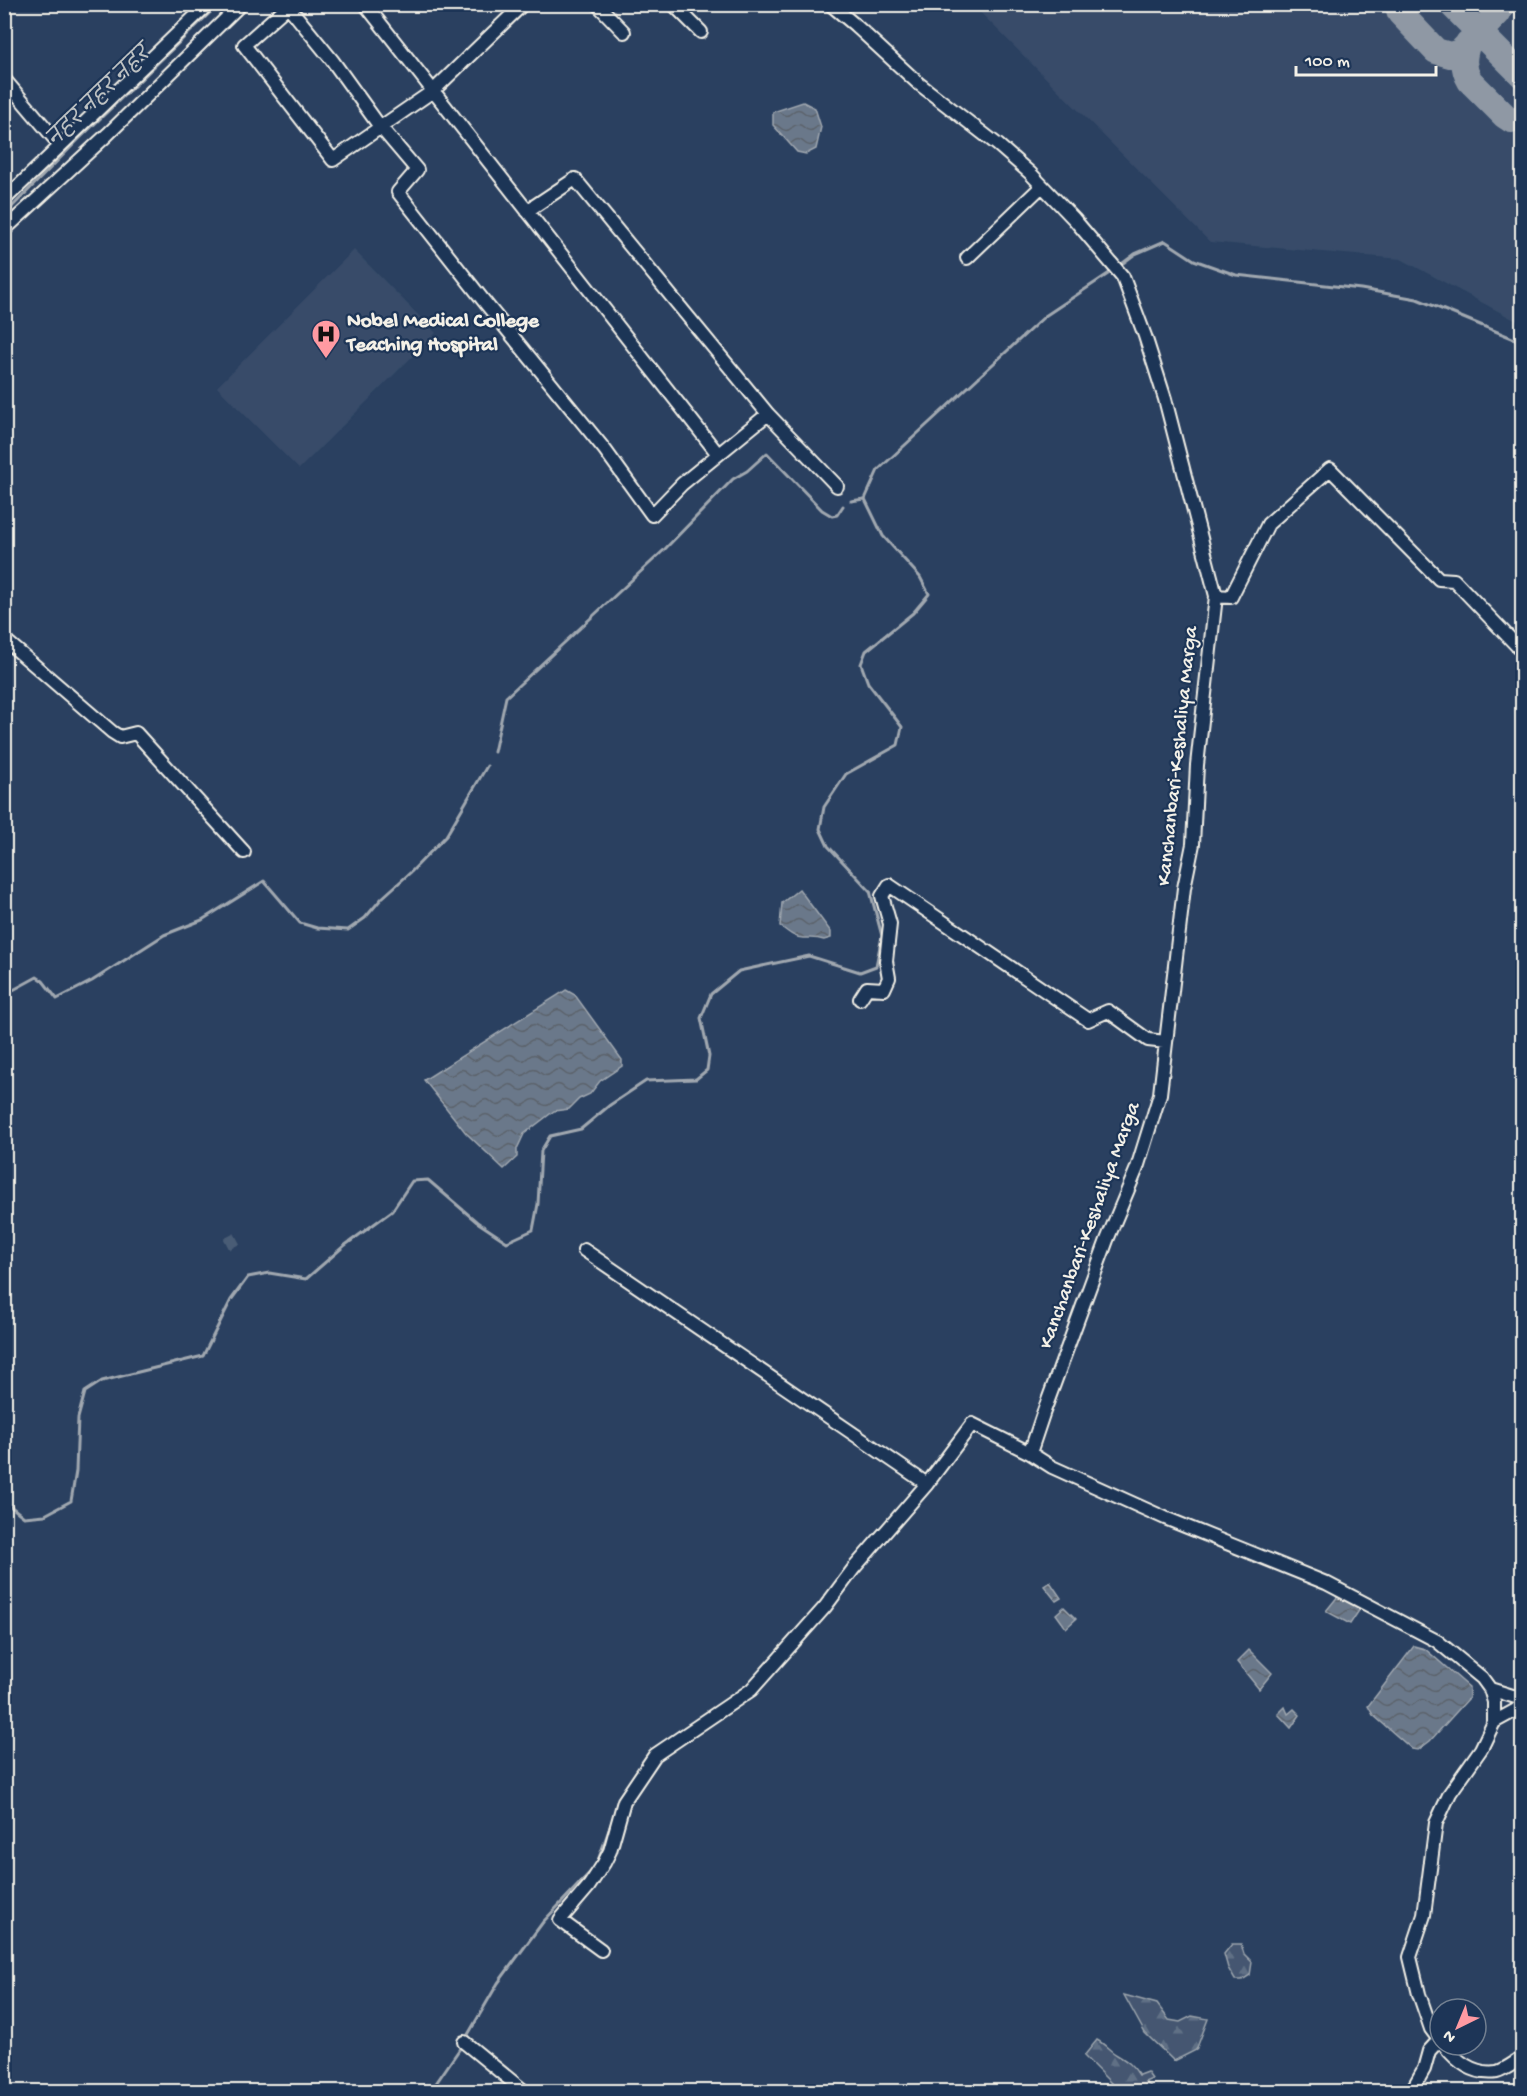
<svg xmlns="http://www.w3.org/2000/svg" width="1527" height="2096" viewBox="0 0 1527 2096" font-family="'Gochi Hand','Playpen Sans Deva',sans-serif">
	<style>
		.built { fill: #374c69 }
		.forest { fill: url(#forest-firs); stroke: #9ca4ac; stroke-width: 1.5 }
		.water { fill: url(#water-waves); stroke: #a1a8b0; stroke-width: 1.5 }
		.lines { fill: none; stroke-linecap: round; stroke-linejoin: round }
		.stream { stroke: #a1a8b0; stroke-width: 3 }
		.taxiway { stroke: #8f98a4; stroke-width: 26 }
		.minor-tunnel { stroke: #485b74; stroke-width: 12; stroke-dasharray: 12 6; stroke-linecap: butt }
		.minor-casing { stroke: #f4f1e8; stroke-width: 16 }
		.minor { stroke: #1d3557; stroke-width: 12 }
		.labels { text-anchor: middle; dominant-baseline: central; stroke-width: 4.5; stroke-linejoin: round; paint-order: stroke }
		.poi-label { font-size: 21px; font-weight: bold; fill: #f4f1e8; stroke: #1d3557; text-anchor: start }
		.street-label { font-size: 21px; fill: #f4f1e8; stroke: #1d3557 }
		.water-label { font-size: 22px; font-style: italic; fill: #bdc1c2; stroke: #1d3557 }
	</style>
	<defs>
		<pattern id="forest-firs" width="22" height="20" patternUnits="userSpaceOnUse" patternTransform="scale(1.5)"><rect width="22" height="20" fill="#445771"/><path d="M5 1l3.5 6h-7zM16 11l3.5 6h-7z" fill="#607085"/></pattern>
		<pattern id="water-waves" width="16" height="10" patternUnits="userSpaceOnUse" patternTransform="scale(1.5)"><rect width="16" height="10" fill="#6a788a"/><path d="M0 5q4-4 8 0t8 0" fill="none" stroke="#5b626b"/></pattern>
	</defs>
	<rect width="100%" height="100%" fill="#2a4060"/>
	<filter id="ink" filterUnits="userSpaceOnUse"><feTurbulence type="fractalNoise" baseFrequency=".0167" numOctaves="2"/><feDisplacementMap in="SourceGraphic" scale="12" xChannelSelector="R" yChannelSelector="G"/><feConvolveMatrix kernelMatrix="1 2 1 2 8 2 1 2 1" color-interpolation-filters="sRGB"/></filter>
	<g filter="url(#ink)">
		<!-- built -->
		<path class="built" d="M973 5H1522V324L1401 259 1210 242Z
			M354 250 436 333 299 469 217 387Z"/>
		<!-- forest -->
		<path class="forest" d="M1232 1944H1241L1244 1954 1252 1962 1250 1975 1242 1980H1235L1228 1968 1224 1954Z
			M1124 1995 1157 2004 1169 2020 1180 2022 1192 2016 1208 2019 1196 2050 1174 2061 1145 2033Z
			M1097 2040C1106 2045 1110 2051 1117 2055 1127 2061 1133 2065 1139 2075L1147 2072 1152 2079 1145 2082 1157 2091H1119L1084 2056Z"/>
		<!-- water -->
		<path class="water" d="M803 102 815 108 821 127 816 149 806 154 797 152 773 125V112Z
			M799 889 831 932V938L824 940C816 937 812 938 803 938 794 938 787 931 780 926L782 903Z
			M566 990 575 995 622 1060V1066L600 1081 590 1094 579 1099 569 1109 554 1111 524 1134 517 1149V1157L504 1169 466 1133 424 1080Z
			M1050 1582 1061 1598 1056 1601 1044 1586Z
			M1339 1595 1362 1606 1350 1624 1326 1611Z
			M1064 1607 1076 1619 1066 1628 1056 1614Z
			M1414 1646 1425 1649 1469 1687V1698L1430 1741 1418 1750 1412 1749 1373 1715 1368 1706Z
			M1249 1650 1272 1673 1259 1689 1237 1662Z
			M1285 1707 1288 1714 1294 1709 1300 1715 1291 1728 1278 1714Z"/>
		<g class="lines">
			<!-- stream -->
			<path class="stream" d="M4 215 79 139 219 4
				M1119 266 1135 254 1165 241 1194 260 1236 275 1361 289 1417 299 1522 342
				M851 501 864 499
				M494 752 506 697 664 550 733 479 747 471 767 453 822 510 832 516 837 515 843 506
				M4 995 37 977 43 981 57 999 92 981 164 935 202 920 264 881 300 923 317 928 348 930 365 918 382 898 411 872 446 836 487 766
				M4 1501 24 1517 45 1515 71 1501 76 1471 78 1418 85 1392 102 1381 203 1356 231 1300 248 1277 269 1273 306 1279 344 1246 392 1211 412 1181 428 1180 477 1222 507 1242 533 1230 538 1204 541 1151 550 1136 581 1129 610 1105 646 1081 696 1079 707 1070 709 1056 701 1018 711 994 739 971 809 956 860 972 876 966 882 936 870 891 828 846 820 829 824 807 846 774 898 745 902 727 868 683 861 664 866 651 913 613 929 594 920 577 883 536 865 499 878 470 1045 316 1114 270
				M466 2038 498 1983 543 1922 596 1866 615 1813
				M430 2092 463 2044"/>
			<!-- taxiway -->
			<path class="taxiway" d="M1397 4 1400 13 1436 51 1450 55 1460 52 1498 13 1502 4
				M1451 4 1522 75
				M1468 43C1463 56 1462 68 1470 81L1505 116 1511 120"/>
			<!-- minor-tunnel -->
			<path class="minor-tunnel" d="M229 1236 236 1249"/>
			<!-- minor casing -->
			<g class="minor-casing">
				<path id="minor" d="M290 4 244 45 333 160 433 91 523 4
					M365 4 718 454
					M597 4 624 32
					M673 4 701 32
					M830 4 855 25 918 83 998 145 1030 173 1074 219 1123 277 1145 336 1165 399 1216 596 1197 765 1193 844 1184 888 1160 1094 1137 1168 1107 1240 1043 1414 1030 1453 1052 1467 1165 1518 1326 1583 1437 1641 1482 1678 1490 1689 1494 1702V1722L1481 1749 1450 1793 1436 1823 1424 1915 1410 1957 1419 1994 1431 2029 1440 2041
					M288 6 332 60 378 124 417 170 398 192 487 305 605 450 652 515 682 484 768 414
					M4 79 60 145
					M4 200 208 4
					M527 211 575 179 768 414 837 486
					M4 230 108 134 241 4
					M967 258 1042 186
					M1216 596 1231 597 1268 524 1330 469 1439 579 1454 580 1522 651
					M4 639 112 732 120 737 136 733 244 852
					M860 999 867 988 884 989 889 978 886 961 890 924 882 896 889 885 1088 1020 1108 1011 1148 1040 1166 1042
					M584 1250 927 1484
					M1490 1689 1522 1699
					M1494 1722 1516 1710 1522 1704
					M601 1950 560 1920 589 1886 604 1863 610 1851 624 1801 655 1755 751 1690 825 1607 854 1568 927 1484 972 1424 1030 1453
					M464 2042 525 2092
					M1444 2045C1457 2062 1475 2075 1497 2072 1505 2070 1515 2062 1522 2058
					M1411 2092 1424 2069 1429 2051 1439 2040"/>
			</g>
			<!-- minor -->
			<use href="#minor" class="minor"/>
		</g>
	</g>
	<!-- icons -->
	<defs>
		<g id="hospital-pin" transform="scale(1.5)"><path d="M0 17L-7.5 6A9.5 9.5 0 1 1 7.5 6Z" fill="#ff9aa2" stroke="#1d3557"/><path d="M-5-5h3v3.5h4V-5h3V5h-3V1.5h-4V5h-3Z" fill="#111"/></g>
	</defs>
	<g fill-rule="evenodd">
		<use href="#hospital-pin" x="326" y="334"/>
	</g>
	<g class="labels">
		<!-- poi labels -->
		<g class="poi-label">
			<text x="347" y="322">Nobel Medical College<tspan x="347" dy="24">Teaching Hospital</tspan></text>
		</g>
		<!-- street labels -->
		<g class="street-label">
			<text transform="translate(1179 756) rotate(-84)">Kanchanbari-Keshaliya Marga</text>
			<text transform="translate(1091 1226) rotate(-70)">Kanchanbari-Keshaliya Marga</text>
		</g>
		<!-- water labels -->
		<g class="water-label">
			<text transform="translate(100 98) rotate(-44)">नहर नहर नहर</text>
		</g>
	</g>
	<!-- margin -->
	<rect width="1527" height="2096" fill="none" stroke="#1d3557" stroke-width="24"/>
	<rect x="12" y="12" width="1503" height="2072" fill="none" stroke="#f4f1e8" stroke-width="2" filter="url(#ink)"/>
	<!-- north arrow -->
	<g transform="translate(1458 2027) rotate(223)"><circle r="28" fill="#1d3557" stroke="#738091" stroke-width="1.5"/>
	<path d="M0-4.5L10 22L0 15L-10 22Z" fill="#ff9aa2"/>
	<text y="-9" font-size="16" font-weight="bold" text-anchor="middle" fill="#f4f1e8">N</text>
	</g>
	<!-- scale -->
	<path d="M1296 66v9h140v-9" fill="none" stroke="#f4f1e8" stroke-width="3"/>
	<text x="1305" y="66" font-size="18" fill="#f4f1e8" stroke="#1d3557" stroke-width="4.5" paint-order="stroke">100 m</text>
</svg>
